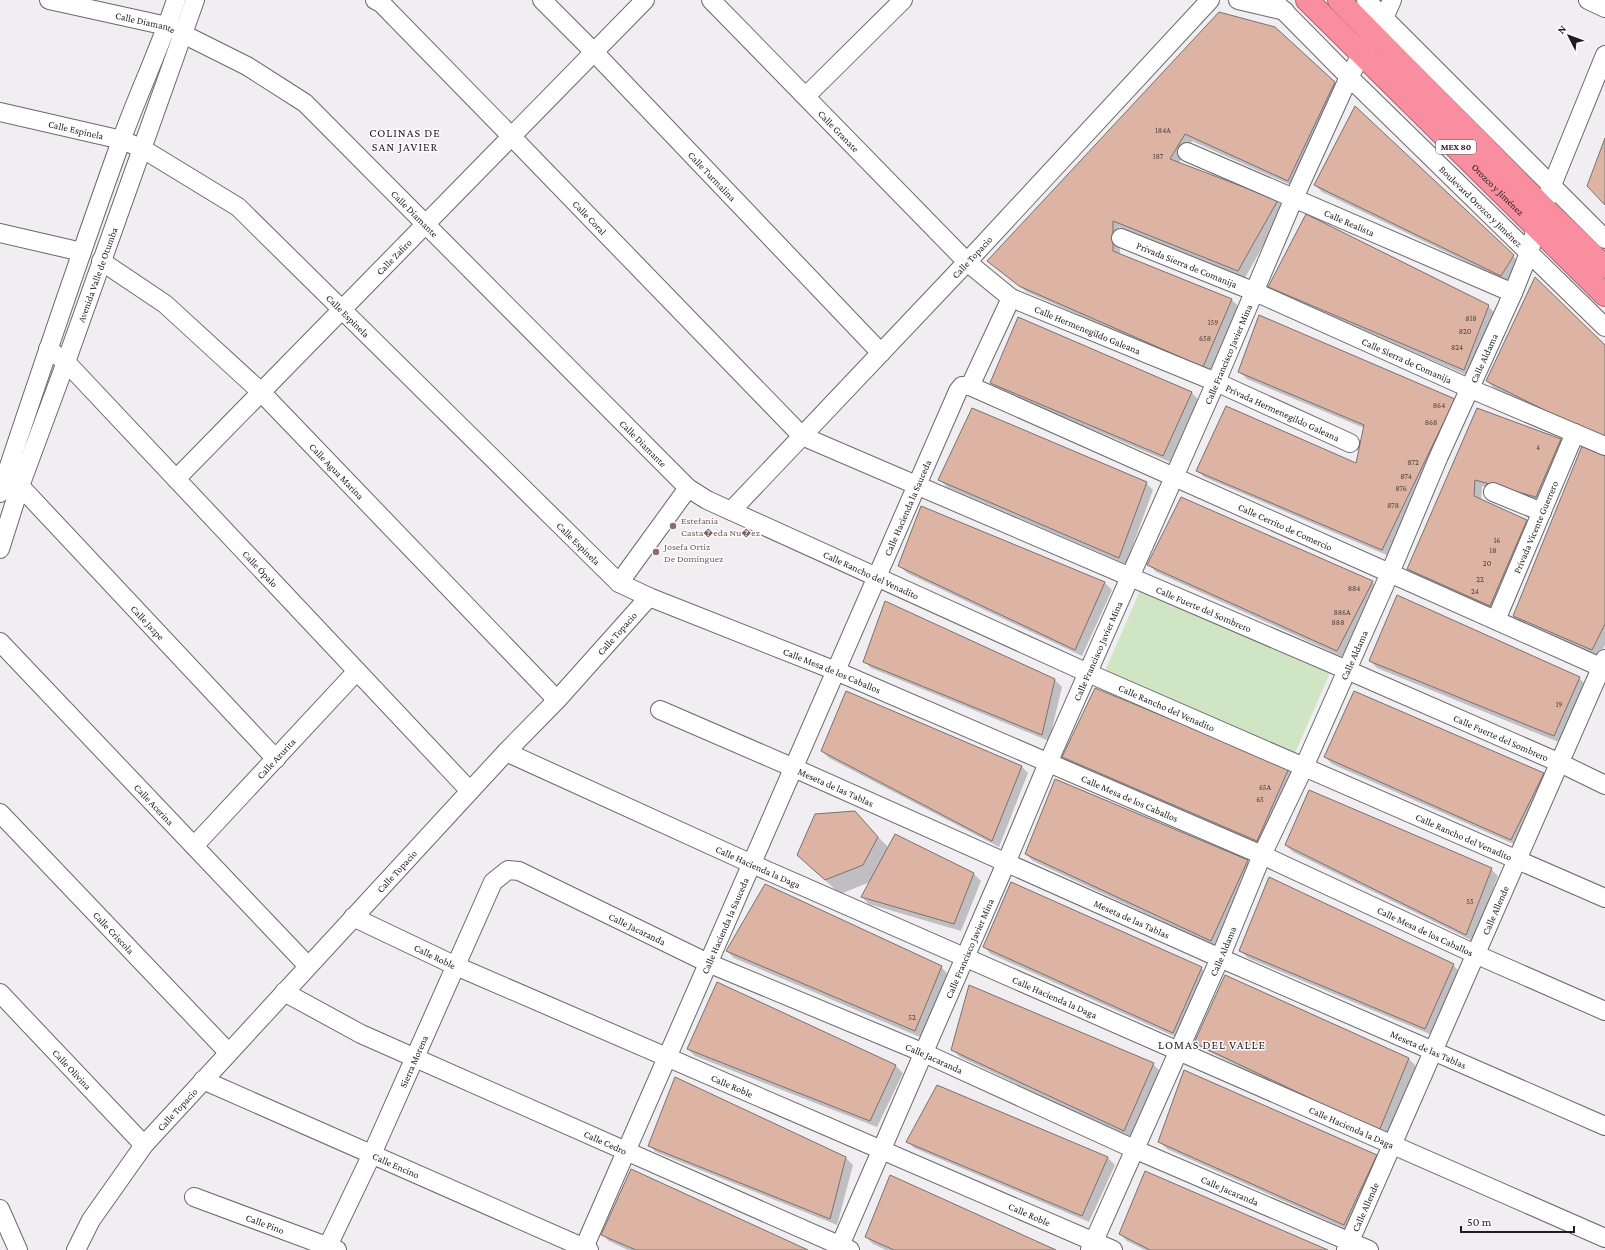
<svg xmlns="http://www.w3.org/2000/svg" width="1605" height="1250" viewBox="0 0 1605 1250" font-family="'Crimson Pro',serif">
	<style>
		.green { fill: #d0e5c4 }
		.shadow { fill: #0003 }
		.building { fill: #ddb4a4; stroke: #767271 }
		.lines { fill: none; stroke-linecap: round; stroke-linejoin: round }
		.street-casing { stroke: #6b686b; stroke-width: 20 }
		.highway-casing { stroke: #ac6673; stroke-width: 24 }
		.street { stroke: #fff; stroke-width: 18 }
		.highway { stroke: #f98ea1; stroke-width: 22 }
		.education-dot { fill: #8d6e63; stroke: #fefbfe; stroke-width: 1.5 }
		.labels { text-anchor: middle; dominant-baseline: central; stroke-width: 3; stroke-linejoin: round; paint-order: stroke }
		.number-label { font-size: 8px; fill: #4e4340 }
		.shield { fill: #fefbfe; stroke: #616061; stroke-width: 1 }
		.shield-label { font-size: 9px; font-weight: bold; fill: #1e1d1e }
		.street-label { font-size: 10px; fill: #1e1d1e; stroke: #fefbfe }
		.education-label { font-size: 10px; fill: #785e54; stroke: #fefbfe; text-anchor: start }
		.quarter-label { font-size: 12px; letter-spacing: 1px; fill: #1e1d1e; stroke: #fefbfe }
	</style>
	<rect width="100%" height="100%" fill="#f1eef1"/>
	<!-- green -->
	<path class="green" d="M1142 586 1332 668 1295 753 1105 671Z"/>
	<!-- shadow -->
	<path class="shadow" d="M1219 13 1334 83 1342 90 1295 187 1192 141 1178 164 1277 201 1284 208 1245 278 1119 227 1120 255 1232 300 1239 307 1211 373 1027 292 988 261Z
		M1315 185 1513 256 1520 263 1508 282 1322 192Z
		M1269 286 1488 306 1495 313 1471 377 1276 293Z
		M1018 318 1192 393 1199 400 1170 462 999 390 992 383Z
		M1605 346V443L1494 388 1487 381Z
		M1240 372 1454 400 1461 407 1389 556 1204 477 1197 470 1357 464 1364 428 1247 379Z
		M1477 409 1560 440 1567 447 1543 504 1482 486 1481 500 1527 521 1534 528 1497 612 1415 576 1408 569Z
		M1605 457V645L1599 656 1522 623 1515 616Z
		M940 480 1146 483 1153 490 1126 564 947 487Z
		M921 507 1105 583 1112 590 1082 656 907 573 900 566Z
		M1149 564 1372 582 1379 589 1345 658 1156 572Z
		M886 602 1055 680 1062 687 1049 741 871 668 864 661Z
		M1370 661 1579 678 1586 685 1561 743 1377 668Z
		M822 751 1021 766 1028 773 999 847 829 758Z
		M1063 757 1288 769 1295 776 1264 847 1070 764Z
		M1325 757 1543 774 1550 781 1518 846 1332 764Z
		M854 812 889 848 974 874 981 881 961 931 869 904 862 897 870 882 840 894 798 855Z
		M1286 845 1491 869 1498 876 1473 941 1293 852Z
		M1026 854 1247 861 1254 868 1218 947 1033 861Z
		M984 947 1201 968 1208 975 1180 1039 991 954Z
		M727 951 941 967 948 974 922 1038 734 958Z
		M1241 951 1453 965 1460 972 1432 1035 1248 958Z
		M1196 1042 1409 1059 1416 1066 1387 1137 1203 1049Z
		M688 1049 896 1066 903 1073 877 1127 695 1056Z
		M952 1049 1153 1064 1160 1071 1131 1138 960 1057Z
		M1184 1071 1377 1156 1384 1163 1351 1231 1167 1149 1160 1142Z
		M938 1087 1108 1158 1115 1165 1089 1222 914 1148 907 1141Z
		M649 1145 846 1158 853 1165 837 1225 656 1152Z
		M602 1234 805 1250H628L609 1241Z
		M1120 1234 1325 1250H1145L1127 1241Z
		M866 1237 1054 1250H886L873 1244Z"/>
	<!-- building -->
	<path class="building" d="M1219 12 1275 27 1335 82 1288 181 1185 134 1170 159 1278 200 1238 271 1113 221V251L1232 299 1203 367 1019 286 987 261Z
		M1355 106 1514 255 1501 276 1314 185Z
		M1605 138V205L1587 186Z
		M1306 214 1489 305 1464 370 1268 287Z
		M1535 277 1605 345V440L1486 381Z
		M1259 315 1455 399 1382 550 1196 471 1226 406 1356 463 1364 425 1238 372Z
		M1018 317 1192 392 1163 456 990 383Z
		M972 408 1147 482 1119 558 938 480Z
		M1477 408 1561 439 1536 497 1475 480 1474 496 1527 520 1490 606 1407 569Z
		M1582 446 1605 456V624L1592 650 1513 616Z
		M1181 497 1373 581 1337 651 1147 565Z
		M921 506 1105 582 1075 650 898 566Z
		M1397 595 1580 677 1554 736 1369 661Z
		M885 601 1055 679 1042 735 863 662Z
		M1095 688 1289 768 1257 841 1062 757Z
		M846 691 1022 766 992 841 821 751Z
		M1354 691 1544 773 1511 840 1324 757Z
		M1055 779 1248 860 1211 941 1025 854Z
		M1309 790 1492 868 1466 935 1285 845Z
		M855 811 878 837 863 865 825 880 797 855 815 814Z
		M895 834 974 873 954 924 861 897Z
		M1269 877 1454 964 1425 1029 1239 951Z
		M1011 882 1202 967 1173 1033 983 947Z
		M765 884 942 966 915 1031 726 951Z
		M1225 975 1409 1058 1379 1131 1194 1043Z
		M717 982 896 1065 870 1121 687 1049Z
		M969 985 1154 1063 1124 1131 951 1050Z
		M1184 1070 1377 1155 1344 1225 1158 1142Z
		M675 1077 846 1157 830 1219 648 1146Z
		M937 1085 1108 1157 1082 1216 906 1142Z
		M631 1169 808 1250H636L601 1235Z
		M1145 1171 1328 1250H1150L1119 1234Z
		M890 1175 1056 1250H894L865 1237Z"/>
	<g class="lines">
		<!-- street casing -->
		<g class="street-casing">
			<g id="street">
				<path id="s1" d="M49 0 167 26 247 66 305 103 688 488 707 500 1088 673 1605 898"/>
				<path id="s2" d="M375 0 381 3 511 136 802 436 1347 670 1560 763 1605 785"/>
				<path id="s3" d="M542 0 594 52 881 353"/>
				<path id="s4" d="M711 0 967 262 1011 298 1216 382 1350 443"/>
				<path d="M1238 0 1285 11"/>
				<path id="s5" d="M1273 0 1349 77 1605 327"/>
				<path d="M1366 0 1605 239"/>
				<path d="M1588 0 1605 8"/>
				<path d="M806 96 903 0"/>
				<path id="s6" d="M0 112 122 140 143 149 238 207 619 583 649 597 836 671 1262 855 1475 954 1605 1011"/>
				<path id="s7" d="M1187 152 1513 293"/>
				<path d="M0 233 82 252"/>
				<path id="s8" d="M1121 238 1253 291 1471 389 1605 446"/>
				<path id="s9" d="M101 261 165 304 261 392 557 700"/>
				<path id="s10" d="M48 349 66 362 470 791"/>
				<path d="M970 386 1011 298"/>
				<path id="s11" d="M176 479 645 0"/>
				<path id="s12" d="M20 486 276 759"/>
				<path d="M1493 492 1542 512"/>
				<path d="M0 493C39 376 79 258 121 141 138 94 160 48 176 0"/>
				<path id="s13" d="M731 511 967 262 1210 0"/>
				<path id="s14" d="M0 549 20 486 66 362 195 0"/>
				<path d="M619 583 688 488"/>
				<path id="s15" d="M1496 620 1575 433"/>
				<path id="s16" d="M0 642 308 966"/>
				<path id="s17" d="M660 710 794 768 1220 958 1605 1126"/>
				<path id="s18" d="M506 752 752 864 1605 1238"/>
				<path id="s19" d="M0 813 228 1052"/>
				<path id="s20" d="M194 846 357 671"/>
				<path id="s21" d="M353 917 456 966 1113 1250"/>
				<path id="s22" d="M284 992 361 1034 850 1250"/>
				<path id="s23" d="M0 993 144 1145"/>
				<path id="s24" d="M203 1080 589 1250"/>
				<path id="s25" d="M194 1197 337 1250"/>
				<path d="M0 1209 18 1250"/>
				<path id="s26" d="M76 1250 91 1220 144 1145 506 752 557 700 649 597"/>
				<path id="s27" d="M326 1250 372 1154 493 882 508 870 519 871 708 963 924 1053 1134 1149 1369 1250"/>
				<path id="s28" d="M583 1250 958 391 962 386H970L1605 669"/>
				<path id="s29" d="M838 1250 1006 863 1048 763 1216 382 1294 198 1349 77 1373 34 1384 18 1392 0"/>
				<path id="s30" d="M1090 1250 1220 958 1262 855 1304 767 1390 573 1439 456 1513 293 1529 253 1536 227 1552 185 1605 55"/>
				<path id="s31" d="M1346 1250 1605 659"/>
			</g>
		</g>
		<!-- highway casing -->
		<g class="highway-casing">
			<g id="highway">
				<path id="s32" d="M1307 0 1605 295"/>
				<path d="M1339 0 1544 208 1605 267"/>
			</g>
		</g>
		<!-- street -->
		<use href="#street" class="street"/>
		<!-- highway -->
		<use href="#highway" class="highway"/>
	</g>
	<!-- markers -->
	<g class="education-dot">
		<circle cx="673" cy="526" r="4"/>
		<circle cx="656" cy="552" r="4"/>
	</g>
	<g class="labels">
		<!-- number labels -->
		<g class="number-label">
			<text x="1163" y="130">184A</text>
			<text x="1158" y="156">187</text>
			<text x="1471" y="318">818</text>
			<text x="1213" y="322">159</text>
			<text x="1465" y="331">820</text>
			<text x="1205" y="338">658</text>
			<text x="1457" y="347">824</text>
			<text x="1439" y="405">864</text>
			<text x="1431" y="422">868</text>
			<text x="1538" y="447">4</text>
			<text x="1413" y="462">872</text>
			<text x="1406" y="476">874</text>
			<text x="1401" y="488">876</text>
			<text x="1393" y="505">878</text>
			<text x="1497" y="540">16</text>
			<text x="1493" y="550">18</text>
			<text x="1487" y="563">20</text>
			<text x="1480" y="579">22</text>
			<text x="1354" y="588">884</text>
			<text x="1475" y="591">24</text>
			<text x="1342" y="612">886A</text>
			<text x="1338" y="622">888</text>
			<text x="1559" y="704">19</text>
			<text x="1265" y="787">65A</text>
			<text x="1260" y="799">65</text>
			<text x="1470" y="901">55</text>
			<text x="912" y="1017">52</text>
		</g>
		<!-- shield labels -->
		<rect class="shield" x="1436" y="140" width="40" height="14" rx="3"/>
		<g class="shield-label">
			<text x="1456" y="147">MEX 80</text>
		</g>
		<!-- street labels -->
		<g class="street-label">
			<text stroke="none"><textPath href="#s1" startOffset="99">Calle Diamante</textPath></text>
			<text stroke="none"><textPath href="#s6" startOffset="78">Calle Espinela</textPath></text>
			<text stroke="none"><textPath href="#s4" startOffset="183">Calle Granate</textPath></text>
			<text stroke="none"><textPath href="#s3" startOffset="245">Calle Turmalina</textPath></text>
			<text stroke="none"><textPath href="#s32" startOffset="269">Orozco y Jiménez</textPath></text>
			<text stroke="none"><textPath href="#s5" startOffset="293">Boulevard Orozco y Jiménez</textPath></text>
			<text stroke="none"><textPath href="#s1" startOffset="435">Calle Diamante</textPath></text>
			<text stroke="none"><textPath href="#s2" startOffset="306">Calle Coral</textPath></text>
			<text stroke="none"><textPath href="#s7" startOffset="177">Calle Realista</textPath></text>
			<text stroke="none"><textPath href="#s11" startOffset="311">Calle Zafiro</textPath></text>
			<text stroke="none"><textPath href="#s13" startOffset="350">Calle Topacio</textPath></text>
			<text stroke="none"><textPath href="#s8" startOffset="71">Privada Sierra de Comanija</textPath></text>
			<text stroke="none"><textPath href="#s14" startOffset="291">Avenida Valle de Otumba</textPath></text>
			<text stroke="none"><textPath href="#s6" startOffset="414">Calle Espinela</textPath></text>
			<text stroke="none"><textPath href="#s4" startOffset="506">Calle Hermenegildo Galeana</textPath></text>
			<text stroke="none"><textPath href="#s29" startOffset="977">Calle Francisco Javier Mina</textPath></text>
			<text stroke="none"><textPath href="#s30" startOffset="975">Calle Aldama</textPath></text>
			<text stroke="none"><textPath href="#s8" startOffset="311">Calle Sierra de Comanija</textPath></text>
			<text stroke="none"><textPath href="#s4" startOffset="718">Privada Hermenegildo Galeana</textPath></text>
			<text stroke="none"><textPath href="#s1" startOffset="759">Calle Diamante</textPath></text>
			<text stroke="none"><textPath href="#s9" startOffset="317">Calle Agua Marina</textPath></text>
			<text stroke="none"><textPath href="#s28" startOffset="810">Calle Hacienda la Sauceda</textPath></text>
			<text stroke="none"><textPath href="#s28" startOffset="1297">Calle Cerrito de Comercio</textPath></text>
			<text stroke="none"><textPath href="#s15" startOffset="101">Privada Vicente Guerrero</textPath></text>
			<text stroke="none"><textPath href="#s6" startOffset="738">Calle Espinela</textPath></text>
			<text stroke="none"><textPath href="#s10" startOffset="306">Calle Ópalo</textPath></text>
			<text stroke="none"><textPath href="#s1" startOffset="1025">Calle Rancho del Venadito</textPath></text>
			<text stroke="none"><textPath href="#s2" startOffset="1048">Calle Fuerte del Sombrero</textPath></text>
			<text stroke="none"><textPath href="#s12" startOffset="187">Calle Jazpe</textPath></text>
			<text stroke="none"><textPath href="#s26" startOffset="822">Calle Topacio</textPath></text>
			<text stroke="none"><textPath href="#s29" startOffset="653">Calle Francisco Javier Mina</textPath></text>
			<text stroke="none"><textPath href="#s30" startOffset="651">Calle Aldama</textPath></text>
			<text stroke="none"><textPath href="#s6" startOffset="1025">Calle Mesa de los Caballos</textPath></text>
			<text stroke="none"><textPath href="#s1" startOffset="1349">Calle Rancho del Venadito</textPath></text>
			<text stroke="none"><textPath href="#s2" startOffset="1372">Calle Fuerte del Sombrero</textPath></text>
			<text stroke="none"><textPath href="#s20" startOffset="120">Calle Azurita</textPath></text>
			<text stroke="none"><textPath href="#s17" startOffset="192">Meseta de las Tablas</textPath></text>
			<text stroke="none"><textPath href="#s6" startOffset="1349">Calle Mesa de los Caballos</textPath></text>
			<text stroke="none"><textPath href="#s16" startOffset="224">Calle Acerina</textPath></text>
			<text stroke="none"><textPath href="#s1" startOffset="1673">Calle Rancho del Venadito</textPath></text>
			<text stroke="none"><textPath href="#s18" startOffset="277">Calle Hacienda la Daga</textPath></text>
			<text stroke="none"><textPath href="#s26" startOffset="498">Calle Topacio</textPath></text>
			<text stroke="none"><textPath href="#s31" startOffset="371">Calle Allende</textPath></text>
			<text stroke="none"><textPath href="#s17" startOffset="516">Meseta de las Tablas</textPath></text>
			<text stroke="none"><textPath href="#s28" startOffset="354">Calle Hacienda la Sauceda</textPath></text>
			<text stroke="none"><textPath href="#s27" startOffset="566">Calle Jacaranda</textPath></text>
			<text stroke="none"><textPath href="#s6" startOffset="1673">Calle Mesa de los Caballos</textPath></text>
			<text stroke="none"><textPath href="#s19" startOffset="165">Calle Criscola</textPath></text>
			<text stroke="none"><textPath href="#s29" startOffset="329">Calle Francisco Javier Mina</textPath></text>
			<text stroke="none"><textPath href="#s30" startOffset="327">Calle Aldama</textPath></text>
			<text stroke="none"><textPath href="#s21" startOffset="91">Calle Roble</textPath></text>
			<text stroke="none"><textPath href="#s18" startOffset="601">Calle Hacienda la Daga</textPath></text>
			<text stroke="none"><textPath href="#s17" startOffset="840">Meseta de las Tablas</textPath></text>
			<text stroke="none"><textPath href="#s27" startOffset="890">Calle Jacaranda</textPath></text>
			<text stroke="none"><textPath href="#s27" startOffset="208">Sierra Morena</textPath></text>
			<text stroke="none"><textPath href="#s23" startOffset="105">Calle Olivina</textPath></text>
			<text stroke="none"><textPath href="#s21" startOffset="415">Calle Roble</textPath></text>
			<text stroke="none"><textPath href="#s26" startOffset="174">Calle Topacio</textPath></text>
			<text stroke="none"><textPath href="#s18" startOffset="925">Calle Hacienda la Daga</textPath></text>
			<text stroke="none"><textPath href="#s22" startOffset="355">Calle Cedro</textPath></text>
			<text stroke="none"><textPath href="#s24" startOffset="211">Calle Encino</textPath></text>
			<text stroke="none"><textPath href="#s27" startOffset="1214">Calle Jacaranda</textPath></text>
			<text stroke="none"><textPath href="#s31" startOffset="47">Calle Allende</textPath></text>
			<text stroke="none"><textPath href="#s21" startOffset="739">Calle Roble</textPath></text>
			<text stroke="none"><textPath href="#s25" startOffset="76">Calle Pino</textPath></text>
		</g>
		<!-- education labels -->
		<g class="education-label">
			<text x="681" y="520">Estefania<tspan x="681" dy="12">Casta�eda Nu�ez</tspan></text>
			<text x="664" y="546">Josefa Ortiz<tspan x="664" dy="12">De Dominguez</tspan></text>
		</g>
		<!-- quarter labels -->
		<g class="quarter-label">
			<text x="405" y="133">COLINAS DE<tspan x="405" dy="14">SAN JAVIER</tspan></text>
			<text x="1212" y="1045">LOMAS DEL VALLE</text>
		</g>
	</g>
	<!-- north arrow -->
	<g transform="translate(1569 36) rotate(312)" stroke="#fefbfe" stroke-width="3" paint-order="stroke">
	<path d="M0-3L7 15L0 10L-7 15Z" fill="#1e1d1e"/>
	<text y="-6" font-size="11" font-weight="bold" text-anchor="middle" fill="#1e1d1e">N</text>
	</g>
	<!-- scale -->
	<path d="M1461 1226v6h113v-6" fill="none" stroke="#1e1d1e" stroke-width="2"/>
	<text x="1467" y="1226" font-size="12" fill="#1e1d1e" stroke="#fefbfe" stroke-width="3" paint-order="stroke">50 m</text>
</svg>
